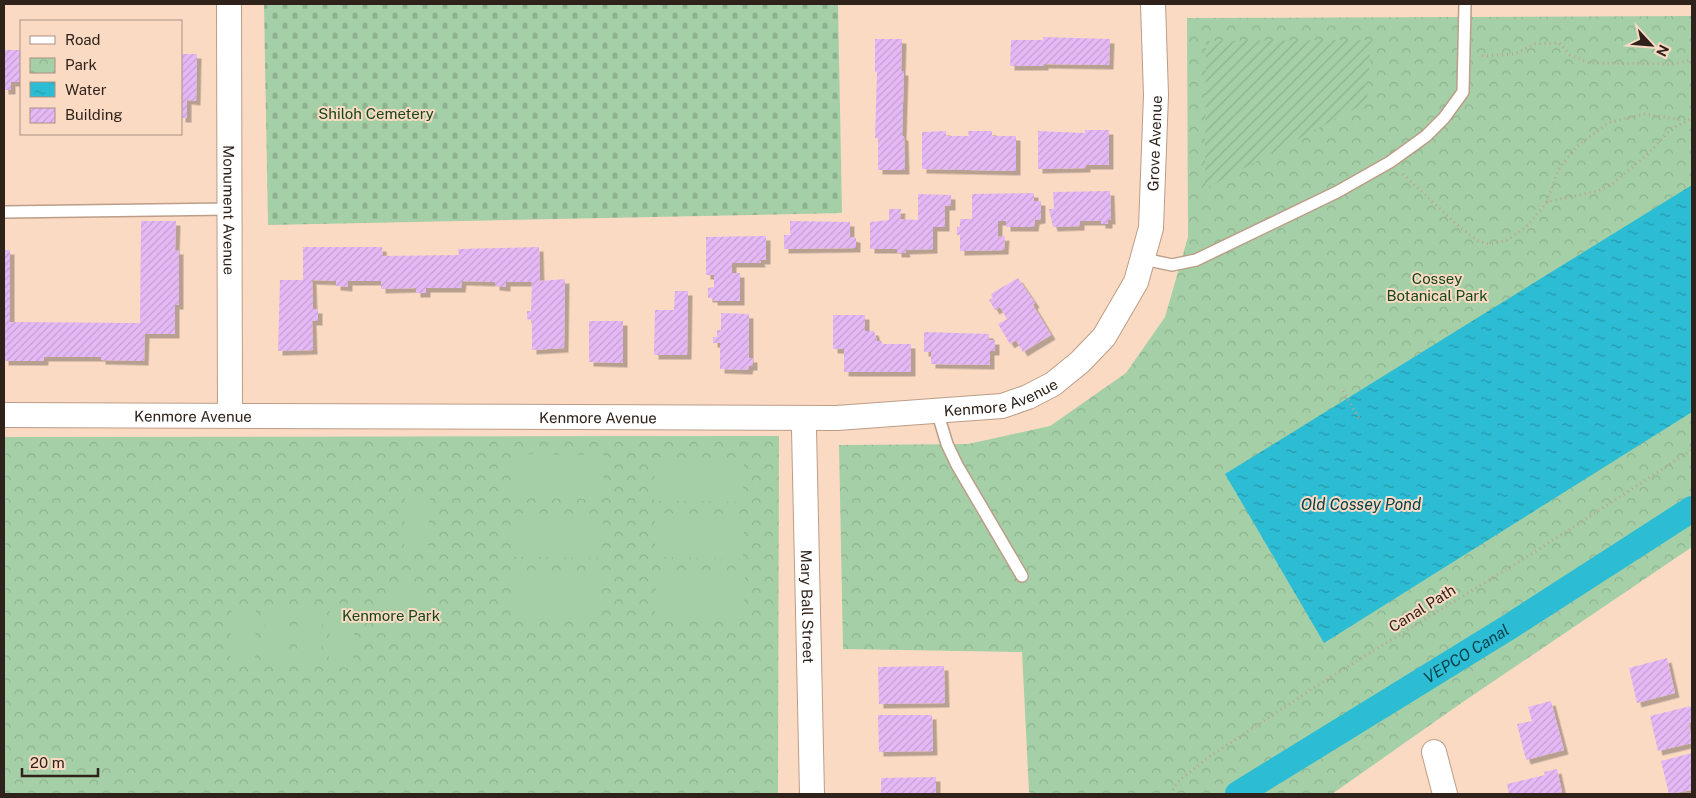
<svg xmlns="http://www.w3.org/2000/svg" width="1696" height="798" viewBox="0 0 1696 798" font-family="'Public Sans',sans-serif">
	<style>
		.cemetery { fill: url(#cemetery-stones) }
		.park { fill: url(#park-crowns) }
		.garden { fill: url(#garden-furrows) }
		.pitch { fill: #a5d0a7 }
		.water { fill: url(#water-ripples) }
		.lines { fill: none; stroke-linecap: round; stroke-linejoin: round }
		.canal { stroke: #2cbcd4; stroke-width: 26 }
		.building { fill: url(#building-hatch); filter: url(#shadow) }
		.service-casing { stroke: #bb9d88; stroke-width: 14 }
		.minor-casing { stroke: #bb9d88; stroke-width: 26 }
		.path { stroke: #bca190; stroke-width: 3; stroke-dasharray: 1 4; stroke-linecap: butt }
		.service { stroke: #fff; stroke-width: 11 }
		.minor { stroke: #fff; stroke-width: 24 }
		.labels { text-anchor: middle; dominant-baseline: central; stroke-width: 4; stroke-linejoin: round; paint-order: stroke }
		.park-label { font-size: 15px; fill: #13461b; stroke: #fbdac4 }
		.street-label { font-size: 15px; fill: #2e221a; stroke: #fbdac4 }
		.water-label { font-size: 16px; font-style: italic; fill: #02424c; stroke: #fbdac4 }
	</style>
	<defs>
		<pattern id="cemetery-stones" width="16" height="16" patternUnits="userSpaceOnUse" patternTransform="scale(1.25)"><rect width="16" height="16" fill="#a5d0a7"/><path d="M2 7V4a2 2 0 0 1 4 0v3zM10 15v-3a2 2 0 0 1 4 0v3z" fill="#8eb28f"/></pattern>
		<pattern id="park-crowns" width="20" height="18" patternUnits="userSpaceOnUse" patternTransform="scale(1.25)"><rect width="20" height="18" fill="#a5d0a7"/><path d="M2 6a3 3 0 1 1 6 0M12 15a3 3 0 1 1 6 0" fill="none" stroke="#8eb28f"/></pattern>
		<pattern id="garden-furrows" width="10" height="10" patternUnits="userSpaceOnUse" patternTransform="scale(1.25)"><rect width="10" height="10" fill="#a5d0a7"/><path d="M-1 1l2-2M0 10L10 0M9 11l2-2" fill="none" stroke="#8eb28f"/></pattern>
		<pattern id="water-ripples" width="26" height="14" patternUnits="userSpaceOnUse" patternTransform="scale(1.25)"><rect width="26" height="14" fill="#2cbcd4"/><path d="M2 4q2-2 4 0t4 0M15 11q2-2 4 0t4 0" fill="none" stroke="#2698ab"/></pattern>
		<pattern id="building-hatch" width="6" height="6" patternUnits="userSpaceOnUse" patternTransform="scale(1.25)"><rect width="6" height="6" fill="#e5b9f5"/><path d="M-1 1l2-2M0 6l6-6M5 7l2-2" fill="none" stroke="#c59fd1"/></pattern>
		<filter id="shadow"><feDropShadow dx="4.5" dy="4.5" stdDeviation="0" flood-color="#0004"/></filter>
	</defs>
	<rect width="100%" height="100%" fill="#fbdac4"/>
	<!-- cemetery -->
	<path class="cemetery" d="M264 4H838L842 213 268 225Z"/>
	<!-- park -->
	<path class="park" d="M1692 16V547L1460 704 1332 794H1031L1029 792 1022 652 843 649 839 445 968 444 1050 426 1126 373 1165 317 1188 237 1187 18Z
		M779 436 778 794H4V437Z"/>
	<!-- garden -->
	<path class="garden" d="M1371 40 1367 102 1205 189 1206 41Z"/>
	<!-- pitch -->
	<path class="pitch" d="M514 454 604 455 603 499 514 498Z
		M655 457 744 458 743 502 654 501Z
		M405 492 430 493 428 550H404Z
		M514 513 603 515 602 558 513 557Z
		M655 513 745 515 743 559 655 557Z
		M656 572 745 573 744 617 655 616Z
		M512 574 601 575 600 619 512 618Z
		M388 586H426L425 630H388Z
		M232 604 256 605 255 662 230 661Z
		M265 604H290L288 662 264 661Z
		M298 606 323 607 321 664H297Z
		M330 610H355L353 668 329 667Z"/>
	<!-- water -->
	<path class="water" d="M1692 185V412L1324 643 1225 474Z"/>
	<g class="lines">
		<!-- canal -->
		<path class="canal" id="s1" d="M1238 794 1509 627 1692 509"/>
	</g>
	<!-- building -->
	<path class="building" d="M1043 37 1110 39 1109 65 1044 64V66H1010L1011 40H1043Z
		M875 39H902L901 71H904L902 136H904L905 170H878V138H875L877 72H875Z
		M4 50H21V82H11V90H4Z
		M181 54H197L196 101 187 100V118H181Z
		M1085 130H1109V165H1086V168L1038 169V131L1085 133Z
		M946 131V136H969L968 131H992V136H1016V171L922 169V132Z
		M1110 191 1111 220H1108V224H1101V221H1080V226L1053 227 1049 209H1054L1053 192Z
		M1034 193V201H1041V219L1035 220 1034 227H1006V221H998V237L1005 236 1004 250 960 251V235H957V227H960V219H972V194Z
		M918 194 951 195V206H945V227H933V249L905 250 906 253H897V249H870V222L889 220V209H901L900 219 918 220Z
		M141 221H176L175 250H179V305H175V334H145L144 361 101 360V357H44V361H4V250H10V322L140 323Z
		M790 221 850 222V237L856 238V248L784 249V235H790Z
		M766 236V260H760L761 263H732V273H740V301H713V298H708V288L714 287V275H706V237Z
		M303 247H382L383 256 459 255 458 249 539 247 540 281 565 279 564 348 532 350V320L527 319V311H531L532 282H506V287L495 286V282L462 281 461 288H426V293H416V288L381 289V281H348V287L336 286V281L312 280 313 309H318V321H312L313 350 278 351 280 280H303Z
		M1018 278 1035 303 1033 305 1051 335 1023 352 1016 340 1010 344 998 324 1007 319 1000 307 995 310 989 300 993 298 991 294Z
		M675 291H688L687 355H654L655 310H674Z
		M721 313 749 314V358H753V366H749L748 370 720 369V343H713V337H717V330H721Z
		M833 315H865V331H874L877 341H882V344H911V372H844V349H833Z
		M589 321H623V363L589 362Z
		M924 332 989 334V340H995V351H990V365L931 364V352H924Z
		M1667 658 1675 693 1637 703 1629 668Z
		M944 666 945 703 879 704 878 667Z
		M1551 701 1564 750 1526 760 1517 724 1532 721 1528 707Z
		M1691 706 1692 722 1689 723 1692 743 1658 751 1650 716Z
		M878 715H932L933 751 879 752Z
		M1692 753V790L1669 794 1661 761Z
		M1557 769 1562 792 1550 794H1509L1507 784 1545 775 1544 772Z
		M936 777V794H881V778Z"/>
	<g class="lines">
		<!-- service casing -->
		<g class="service-casing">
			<path id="service" d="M4 212 229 209
				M1144 259 1172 265 1196 260 1337 192 1390 162 1426 136 1444 118 1463 92 1465 4
				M937 411 947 444 957 465 1022 576"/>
		</g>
		<!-- minor casing -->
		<g class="minor-casing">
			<g id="minor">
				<path id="s2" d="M229 4 230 416"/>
				<path id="s3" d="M4 415 837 418 1002 406 1028 397 1053 384 1080 362 1104 337 1136 282 1151 228 1156 95 1153 4"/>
				<path id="s4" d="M801 418 804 429 812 794"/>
				<path d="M1434 752 1445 794"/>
			</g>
		</g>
		<!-- path -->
		<path class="path" d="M1482 56 1515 54 1535 44 1559 43 1570 55 1589 63 1673 64 1692 60
			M1403 174 1455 223 1478 241 1489 244 1506 241 1526 227 1547 202 1601 190 1612 184 1647 155 1671 129 1692 118
			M1547 202 1558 170 1576 147 1608 123 1644 114 1683 120
			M1343 391 1360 420
			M1170 794 1178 782 1206 759 1329 678 1533 553 1692 450"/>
		<!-- service -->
		<use href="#service" class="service"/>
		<!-- minor -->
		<use href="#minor" class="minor"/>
	</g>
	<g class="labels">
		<!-- park labels -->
		<g class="park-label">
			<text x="376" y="113">Shiloh Cemetery</text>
			<text x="1437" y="278">Cossey<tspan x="1437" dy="17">Botanical Park</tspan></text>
			<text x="391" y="615">Kenmore Park</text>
		</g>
		<!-- street labels -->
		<g class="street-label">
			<text stroke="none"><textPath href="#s3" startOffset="1328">Grove Avenue</textPath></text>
			<text stroke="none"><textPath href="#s2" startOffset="206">Monument Avenue</textPath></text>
			<text stroke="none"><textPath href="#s3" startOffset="999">Kenmore Avenue</textPath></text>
			<text stroke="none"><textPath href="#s3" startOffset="189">Kenmore Avenue</textPath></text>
			<text stroke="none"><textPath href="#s3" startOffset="594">Kenmore Avenue</textPath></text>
			<text stroke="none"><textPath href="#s4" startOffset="189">Mary Ball Street</textPath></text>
			<text transform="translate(1422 608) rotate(-32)">Canal Path</text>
		</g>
		<!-- water labels -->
		<g class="water-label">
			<text x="1361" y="504">Old Cossey Pond</text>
			<text stroke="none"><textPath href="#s1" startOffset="268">VEPCO Canal</textPath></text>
		</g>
	</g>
	<!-- border -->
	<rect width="1696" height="798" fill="none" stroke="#2e221a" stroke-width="10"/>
	<!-- legend -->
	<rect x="20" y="20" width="162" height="115" fill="#fbdac4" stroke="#a99080"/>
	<rect x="30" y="36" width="25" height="8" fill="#ffffff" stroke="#a99080"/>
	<text x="65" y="45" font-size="15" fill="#2e221a">Road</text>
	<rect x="30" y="58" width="25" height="15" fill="url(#park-crowns)" stroke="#a99080"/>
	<text x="65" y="70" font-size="15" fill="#2e221a">Park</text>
	<rect x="30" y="82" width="25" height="15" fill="url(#water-ripples)" stroke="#a99080"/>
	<text x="65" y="95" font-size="15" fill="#2e221a">Water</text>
	<rect x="30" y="108" width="25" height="15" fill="url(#building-hatch)" stroke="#a99080"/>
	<text x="65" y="120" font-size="15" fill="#2e221a">Building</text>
	<!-- north arrow -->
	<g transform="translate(1651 45) rotate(116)" stroke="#fbdac4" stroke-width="4" paint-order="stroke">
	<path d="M0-4L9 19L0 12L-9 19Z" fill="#2e221a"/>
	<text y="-8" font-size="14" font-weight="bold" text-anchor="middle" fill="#2e221a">N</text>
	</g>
	<!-- scale -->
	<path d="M22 768v8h76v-8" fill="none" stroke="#2e221a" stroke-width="2.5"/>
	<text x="30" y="768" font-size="15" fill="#2e221a" stroke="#fbdac4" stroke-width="4" paint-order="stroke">20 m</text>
</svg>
